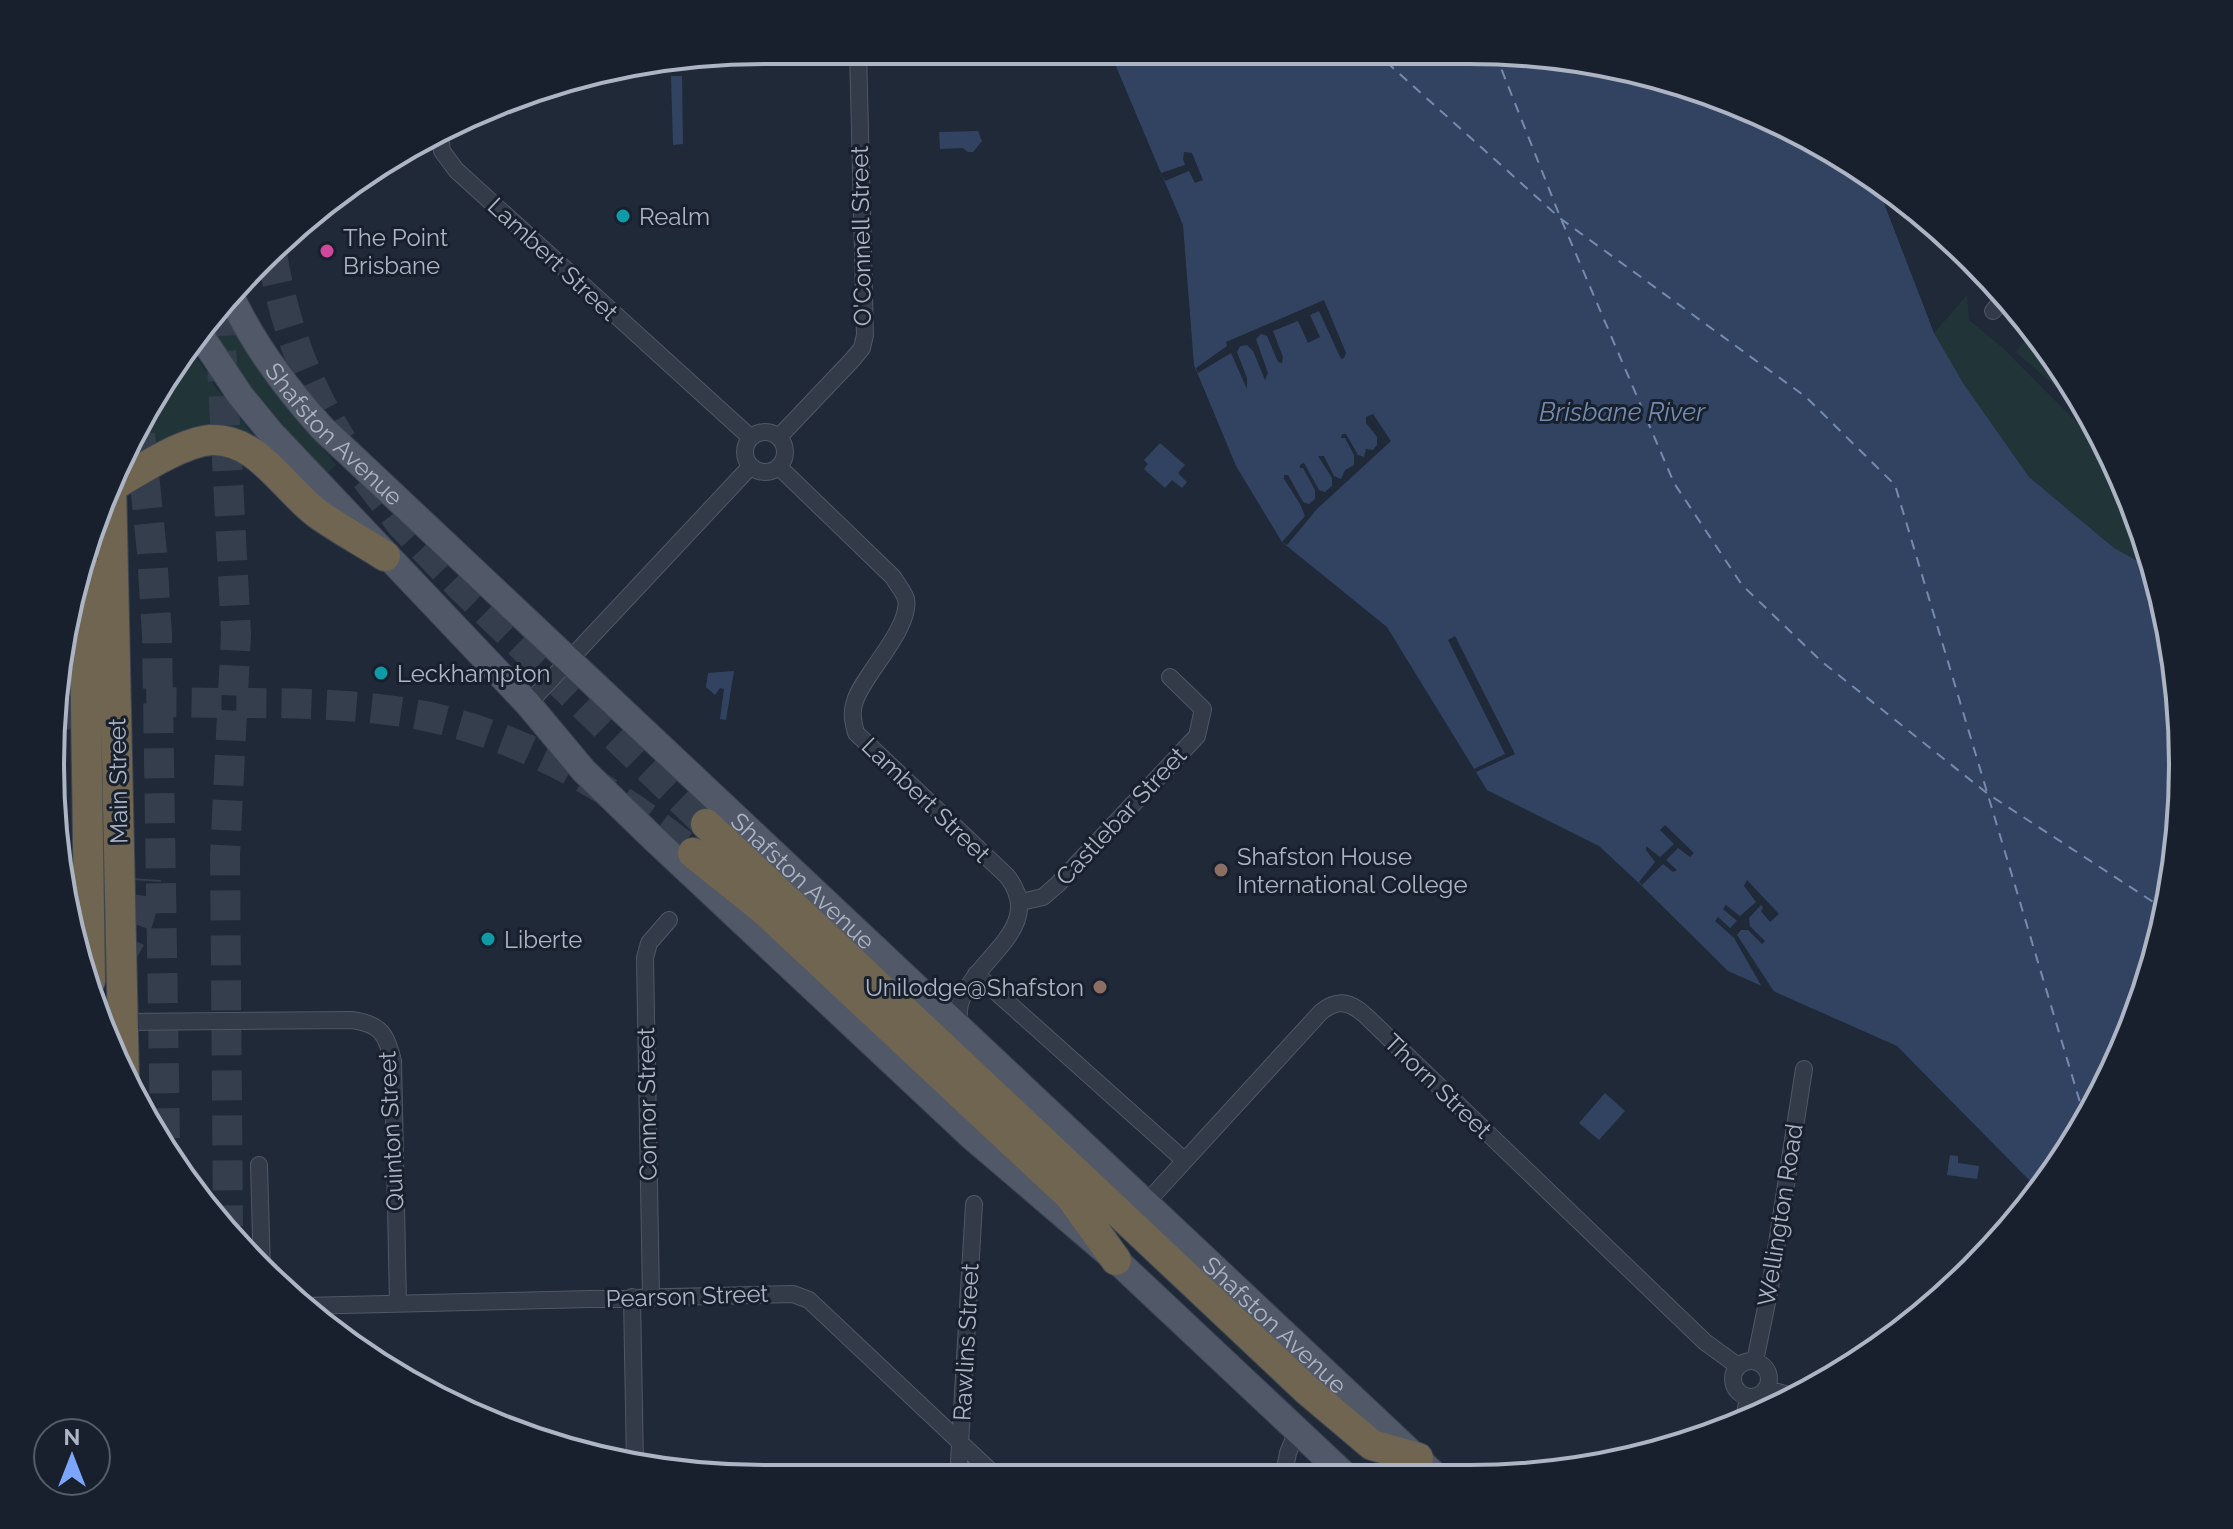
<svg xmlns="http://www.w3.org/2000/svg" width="2233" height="1529" viewBox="0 0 2233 1529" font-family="Raleway,sans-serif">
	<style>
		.green { fill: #213539 }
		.water { fill: #324361 }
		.pier { fill: #1f2938 }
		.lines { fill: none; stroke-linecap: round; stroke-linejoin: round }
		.ferry { stroke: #748aaf; stroke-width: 2; stroke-dasharray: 10 8; stroke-linecap: butt }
		.highway-tunnel { stroke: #343e4d; stroke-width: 30; stroke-dasharray: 30 15; stroke-linecap: butt }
		.street-casing { stroke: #505866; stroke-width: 18 }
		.primary-casing { stroke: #3c4452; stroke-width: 28 }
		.highway-casing { stroke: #3d4553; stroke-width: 32 }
		.street { stroke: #333b49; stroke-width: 16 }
		.primary { stroke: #515969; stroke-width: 26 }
		.highway { stroke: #6f6550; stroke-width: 30 }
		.culture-dot { fill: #0f9aa8; stroke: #19202d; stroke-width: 3 }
		.hotel-dot { fill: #d1479c; stroke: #19202d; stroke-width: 3 }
		.education-dot { fill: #8d6e63; stroke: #19202d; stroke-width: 3 }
		.labels { text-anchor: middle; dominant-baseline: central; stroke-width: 6; stroke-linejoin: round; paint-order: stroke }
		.poi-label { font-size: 24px; fill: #adb5c5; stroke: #19202d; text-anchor: start }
		.street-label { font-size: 24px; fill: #adb5c5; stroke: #19202d }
		.water-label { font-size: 26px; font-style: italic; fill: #748aaf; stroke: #19202d }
		.rim { fill: none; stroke: #adb5c5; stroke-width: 4 }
	</style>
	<rect width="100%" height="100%" fill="#1f2938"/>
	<!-- green -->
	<path class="green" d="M1967 295 1969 320 2003 348 2110 456 2129 491 2152 569 2114 548 2029 477 1963 383 1934 333Z
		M222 302 264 375 336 465 325 475 242 376 209 323Z
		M2033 331 2063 368 2089 416 2016 352Z
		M192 350 214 385 261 445 128 467 129 452Z"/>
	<!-- water -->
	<path class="water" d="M1104 50H1468L1607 64 1825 146 1877 185 1934 333 1963 383 2029 477 2114 548 2152 569 2169 626 2183 765 2169 904 2128 1038 2062 1162 2039 1190 1897 1046 1728 971 1642 886 1599 846 1487 790 1387 627 1282 542 1236 466 1194 365 1183 225 1115 64Z
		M671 76H682L683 144 673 145Z
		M978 131 982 141 973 152H968L963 148 940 149 939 132Z
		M1160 443 1185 465 1178 473 1187 482 1182 488 1172 480 1165 488 1144 469 1148 464 1144 460Z
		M734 671 726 720 720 719 724 689 720 688 715 695 706 687 708 673Z
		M1605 1093 1625 1111 1599 1140 1579 1123Z
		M1950 1155 1958 1156V1163L1979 1166 1977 1179 1947 1175Z"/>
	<!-- pier -->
	<path class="pier" d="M1184 152 1192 153 1203 180 1195 183 1189 171 1165 181 1161 173 1185 165 1183 159Z
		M1324 300 1346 353 1344 358 1341 359 1319 311 1310 315 1320 337 1308 343 1298 321 1273 331 1283 357 1282 363 1278 362 1267 336 1261 334 1256 339 1268 373 1265 380 1253 351 1247 345 1240 346 1237 352 1247 378V389L1231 353 1198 373 1196 368 1227 346 1226 342Z
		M1373 414 1391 441 1317 509 1287 545 1282 542 1305 516 1300 504 1284 479V475H1288L1303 502 1309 504 1315 499V490L1303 468H1300V465L1304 463 1319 490 1325 492 1332 486V478L1318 456H1324L1334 476 1341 479 1345 470 1354 465V455L1345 438H1341L1342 434H1346L1358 455 1364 457 1366 449 1373 450 1377 445V437L1366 423V417Z
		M1455 636 1515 754 1476 772 1474 769 1505 754 1448 640Z
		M1665 825 1694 853 1690 857 1678 848 1666 860 1677 870 1673 872 1663 864 1642 885 1639 882 1655 862 1646 850V846L1660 857 1674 844 1660 830Z
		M1747 880 1779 914 1770 922 1761 911 1763 908 1761 905 1749 918 1750 926 1765 941 1762 944 1748 930H1741L1737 935 1775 993 1762 987 1734 938 1715 921 1718 917 1730 928 1737 921 1723 909 1726 905 1740 916 1756 902 1744 886Z"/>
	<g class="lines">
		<!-- ferry -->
		<path class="ferry" d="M1373 50 1561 219 1806 397 1895 485 2085 1119
			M1495 53 1561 219 1674 483 1742 585 1821 661 1988 794 2167 911"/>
		<!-- highway-tunnel -->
		<path class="highway-tunnel" d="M272 254C283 320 306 384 342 441
			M219 306 236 634 225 855 228 1226
			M140 434 152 553 157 635 165 1139
			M366 478 401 524 459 585 706 824
			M58 717C109 699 166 702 220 703 288 703 358 703 425 716 525 737 615 790 693 853
			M115 964C134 937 144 913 146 879"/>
		<!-- street casing -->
		<g class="street-casing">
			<path id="street" d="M440 137 442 151 456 170 750 437
				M1993 311 2005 297
				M745 452a20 20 0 1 1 40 0a20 20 0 1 1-40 0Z
				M779 437 853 359 862 348 865 335 858 50
				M779 467 893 577C897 584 904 592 906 599 912 627 863 675 855 701 851 712 853 722 856 733L1007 876C1047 927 977 956 961 1001 958 1008 959 1018 958 1026
				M528 704 750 467
				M1021 902 1043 897 1058 884 1197 736 1203 709 1170 677
				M976 974 1184 1160
				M122 1022 352 1020C381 1024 386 1034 393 1061L398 1303
				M259 1165 262 1272
				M1147 1202 1321 1012C1338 998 1351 1002 1366 1016L1705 1342 1738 1366
				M632 1297 635 1466
				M651 1297 645 958 649 943 669 920
				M303 1306 793 1294 809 1300 999 1479
				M1733 1379a18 18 0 1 1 36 0a18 18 0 1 1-36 0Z
				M1755 1361 1770 1288 1804 1069
				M1767 1389 1796 1397
				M1744 1419 1748 1397
				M958 1479 974 1204
				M1283 1479 1288 1453 1297 1431"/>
		</g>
		<!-- primary casing -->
		<g class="primary-casing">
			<g id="primary">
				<path id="s1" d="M229 292C252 343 285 387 322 428L1439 1479"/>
				<path d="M201 336 240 395 272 434 528 704 584 771 652 837 971 1136 1116 1260 1349 1479"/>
			</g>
		</g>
		<!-- highway casing -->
		<g class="highway-casing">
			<path id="highway" d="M111 481 124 1081
				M111 487C137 472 180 443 210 440 257 437 284 489 318 514 339 529 363 542 385 556
				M84 567 90 981
				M706 824 1308 1391 1372 1445 1418 1458
				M693 853 763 909 1070 1196 1116 1260"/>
		</g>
		<!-- street -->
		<use href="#street" class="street"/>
		<!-- primary -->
		<use href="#primary" class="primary"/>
		<!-- highway -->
		<use href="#highway" class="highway"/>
	</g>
	<!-- markers -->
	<g class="culture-dot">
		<circle cx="623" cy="216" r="8"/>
		<circle cx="381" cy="673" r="8"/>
		<circle cx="488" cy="939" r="8"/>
	</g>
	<circle class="hotel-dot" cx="327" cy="251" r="8"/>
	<g class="education-dot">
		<circle cx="1221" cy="870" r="8"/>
		<circle cx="1100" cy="987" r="8"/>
	</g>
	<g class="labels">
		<!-- poi labels -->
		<g class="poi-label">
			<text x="639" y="216">Realm</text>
			<text x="343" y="237">The Point<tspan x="343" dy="28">Brisbane</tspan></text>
			<text x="397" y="673">Leckhampton</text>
			<text x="1237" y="856">Shafston House<tspan x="1237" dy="28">International College</tspan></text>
			<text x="504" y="939">Liberte</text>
			<text x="1084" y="987" text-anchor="end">Unilodge@Shafston</text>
		</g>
		<!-- street labels -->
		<g class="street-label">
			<text transform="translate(861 236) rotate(-91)">O'Connell Street</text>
			<text transform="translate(553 259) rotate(43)">Lambert Street</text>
			<text stroke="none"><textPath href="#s1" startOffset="178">Shafston Avenue</textPath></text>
			<text transform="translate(118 781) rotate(-91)">Main Street</text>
			<text transform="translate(926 800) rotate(44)">Lambert Street</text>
			<text transform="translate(1121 816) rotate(-47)">Castlebar Street</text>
			<text stroke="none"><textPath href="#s1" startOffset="826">Shafston Avenue</textPath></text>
			<text transform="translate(1438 1086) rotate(44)">Thorn Street</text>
			<text transform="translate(647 1104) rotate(-91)">Connor Street</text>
			<text transform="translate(391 1131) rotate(-93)">Quinton Street</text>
			<text transform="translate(1780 1215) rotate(-81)">Wellington Road</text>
			<text transform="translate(687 1296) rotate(-2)">Pearson Street</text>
			<text stroke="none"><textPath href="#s1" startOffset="1474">Shafston Avenue</textPath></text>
			<text transform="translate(966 1342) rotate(-87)">Rawlins Street</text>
		</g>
		<!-- water labels -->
		<g class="water-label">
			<text x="1622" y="412">Brisbane River</text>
		</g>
	</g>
	<!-- crop -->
	<path d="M0 0H2233V1529H0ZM764 64H1469A700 700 0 0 1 2169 764V765A700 700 0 0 1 1469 1465H764A700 700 0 0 1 64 765V764A700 700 0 0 1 764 64Z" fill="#19202d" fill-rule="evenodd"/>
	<path class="rim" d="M764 64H1469A700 700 0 0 1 2169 764V765A700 700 0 0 1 1469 1465H764A700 700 0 0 1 64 765V764A700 700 0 0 1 764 64Z"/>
	<!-- north arrow -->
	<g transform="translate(72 1457)"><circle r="38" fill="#19202d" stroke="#545c6a" stroke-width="2"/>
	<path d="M0-6L14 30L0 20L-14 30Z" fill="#7ca6fc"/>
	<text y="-12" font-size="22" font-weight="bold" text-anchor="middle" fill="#adb5c5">N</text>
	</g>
</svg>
